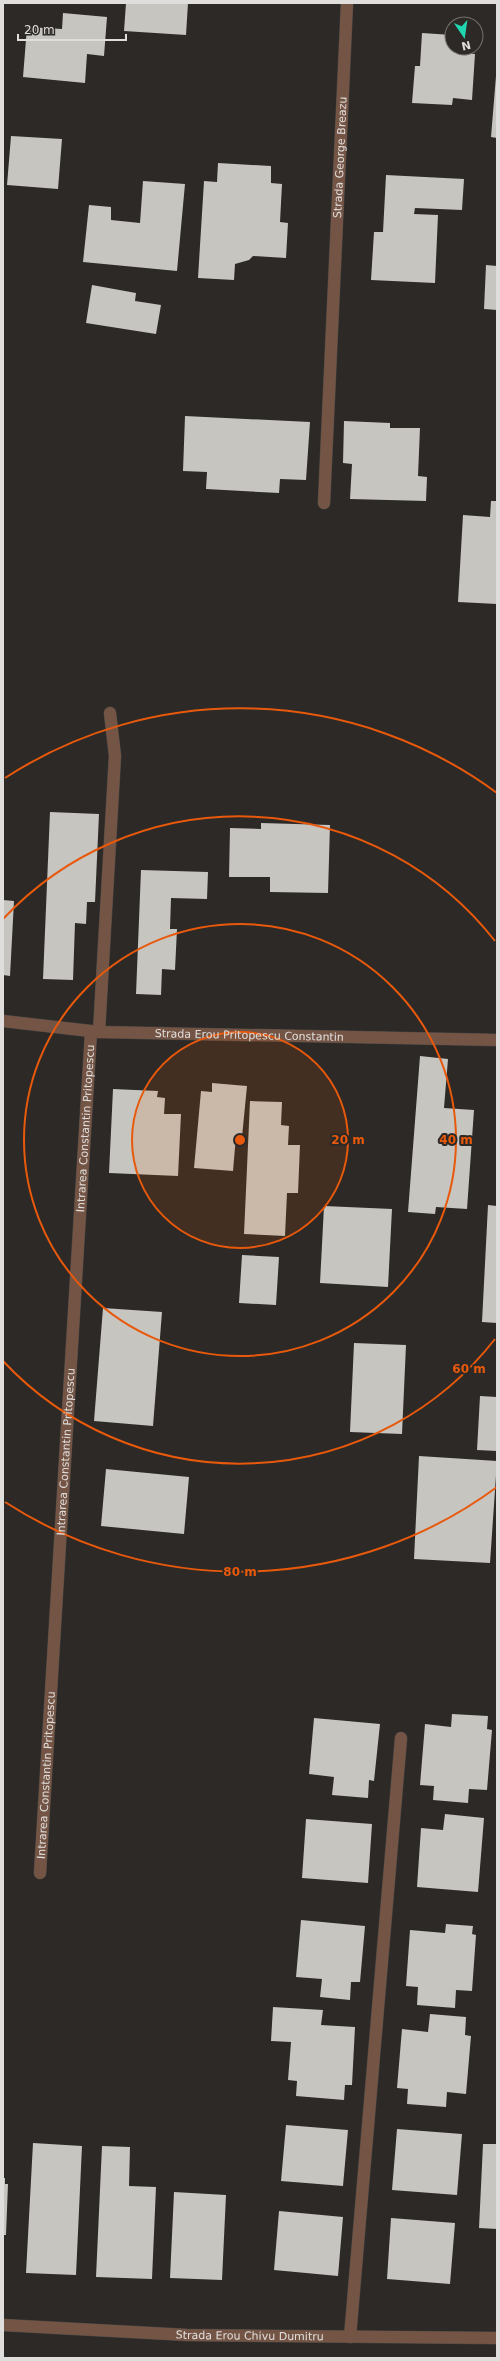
<svg xmlns="http://www.w3.org/2000/svg" width="500" height="2361" viewBox="0 0 500 2361" font-family="'DejaVu Sans',sans-serif">
	<style>
		.building { fill: #c6c5c0 }
		.lines { fill: none; stroke-linecap: round; stroke-linejoin: round }
		.minor-casing { stroke: #494643; stroke-width: 13 }
		.minor { stroke: #745545; stroke-width: 12 }
		.ring { fill: none; stroke: #e8590c; stroke-width: 2 }
		.labels { text-anchor: middle; dominant-baseline: central; stroke-width: 4; stroke-linejoin: round; paint-order: stroke }
		.street-label { font-size: 11px; fill: #e0dedc; stroke: #2c2926 }
		.centre { fill: #e8590c; stroke: #2c2926; stroke-width: 2 }
		.ring-label { font-size: 12px; text-anchor: middle; font-weight: bold; fill: #e8590c; stroke: #2c2926; stroke-width: 4; stroke-linejoin: round; paint-order: stroke }
	</style>
	<rect width="100%" height="100%" fill="#2c2926"/>
	<!-- building -->
	<path class="building" d="M126 3H188L186 35 124 31Z
		M63 13 107 17 104 56 87 54 85 83 23 77 27 27 62 29Z
		M422 33 452 35V48H463V53L475 54 472 100 453 98 452 105 412 103 415 66H420Z
		M496 76H497V138L491 137Z
		M11 136 62 139 58 189 7 185Z
		M218 163 271 166V183L282 184 280 222 288 223 286 258 253 256 249 260 235 264 234 280 198 278 204 181 217 182Z
		M386 175 464 179 462 210 415 208 414 214 438 215 435 283 371 280 374 232H383Z
		M143 181 185 184 177 271 83 262 89 205 111 207V220L140 223Z
		M486 265 497 266V310L484 309Z
		M92 285 136 293 135 301 161 305 156 334 86 323Z
		M185 416 310 422 306 480 280 479 279 493 206 489 207 472 183 471Z
		M344 421 390 423V428H420L418 476 427 477 426 501 350 499 352 464 343 463Z
		M491 501H497V604L458 602 463 515 490 517Z
		M50 812 99 814 95 902H87L86 924 75 923 73 980 43 979Z
		M261 823 330 825 328 893 270 892V877H229L230 828 261 829Z
		M141 870 208 872 207 899 171 898 170 929H177L175 970 162 969 161 995 136 994Z
		M3 900 14 901 10 976 3 975Z
		M420 1056 448 1059 444 1108 474 1110 467 1209 436 1207 435 1214 408 1212Z
		M212 1083 247 1086 242 1137 236 1136 233 1171 194 1168 201 1091 212 1092Z
		M113 1089 158 1091 157 1097 165 1098 164 1114H181L178 1176 109 1173Z
		M250 1101 282 1102 281 1125 289 1126 288 1145H300L298 1193H287L285 1236 244 1234Z
		M488 1205 497 1206V1323L482 1322Z
		M324 1206 392 1209 388 1287 320 1283Z
		M242 1255 279 1257 276 1305 239 1303Z
		M103 1308 162 1312 153 1426 94 1421Z
		M354 1343 406 1345 402 1434 350 1432Z
		M480 1396 497 1397V1451L477 1450Z
		M419 1456 497 1461 490 1563 414 1559Z
		M106 1469 189 1477 184 1534 101 1526Z
		M452 1714 488 1716 487 1729 492 1730 487 1790 469 1789 468 1803 433 1800 434 1786 420 1785 425 1724 451 1727Z
		M314 1718 380 1724 374 1781 369 1780 368 1798 332 1795 334 1777 309 1774Z
		M445 1814 484 1818 478 1892 417 1887 421 1828 443 1830Z
		M306 1819 372 1824 368 1883 302 1878Z
		M301 1920 365 1926 360 1982H351L350 2000 320 1997 322 1979 296 1977Z
		M446 1924 473 1926 472 1934 476 1935 472 1991 456 1990 455 2008 417 2005 418 1987 406 1986 410 1930 445 1933Z
		M273 2007 323 2010 321 2025 355 2027 352 2085H345L344 2100 296 2096 297 2081 288 2080 291 2042 271 2041Z
		M430 2014 466 2017 465 2035 471 2036 466 2094 447 2092 446 2107 407 2104 408 2089 397 2088 402 2029 428 2032Z
		M286 2125 348 2130 343 2186 281 2181Z
		M397 2129 462 2134 457 2195 392 2190Z
		M33 2143 82 2146 76 2275 26 2273Z
		M483 2144H497V2229L479 2228Z
		M102 2146 130 2147 129 2186 156 2187 152 2279 96 2277Z
		M3 2178H5V2184H8L6 2235H3Z
		M174 2192 226 2195 222 2280 170 2278Z
		M279 2211 343 2217 338 2276 274 2270Z
		M391 2218 455 2223 450 2284 387 2279Z"/>
	<g class="lines">
		<!-- minor casing -->
		<g class="minor-casing">
			<g id="minor">
				<path id="s1" d="M324 503 347 3"/>
				<path id="s2" d="M3 1021 99 1032 497 1040"/>
				<path d="M99 1032 115 756 110 713"/>
				<path id="s3" d="M40 1873 91 1032"/>
				<path id="s4" d="M3 2325 187 2335 497 2338"/>
				<path d="M350 2337 401 1738"/>
			</g>
		</g>
		<!-- minor -->
		<use href="#minor" class="minor"/>
	</g>
	<!-- distance rings -->
	<circle cx="240" cy="1140" r="108" fill="#e8590c" fill-opacity=".12"/>
	<g class="ring">
		<circle cx="240" cy="1140" r="108"/>
		<circle cx="240" cy="1140" r="216"/>
		<path d="M495 1339A324 324 0 0 1 3 1361M3 919A324 324 0 0 1 495 941"/>
		<path d="M497 1487A432 432 0 0 1 5 1502M5 778A432 432 0 0 1 497 793"/>
	</g>
	<g class="labels">
		<!-- street labels -->
		<g class="street-label">
			<text stroke="none"><textPath href="#s1" startOffset="346">Strada George Breazu</textPath></text>
			<text stroke="none"><textPath href="#s2" startOffset="247">Strada Erou Pritopescu Constantin</textPath></text>
			<text stroke="none"><textPath href="#s3" startOffset="746">Intrarea Constantin Pritopescu</textPath></text>
			<text stroke="none"><textPath href="#s3" startOffset="422">Intrarea Constantin Pritopescu</textPath></text>
			<text stroke="none"><textPath href="#s3" startOffset="98">Intrarea Constantin Pritopescu</textPath></text>
			<text stroke="none"><textPath href="#s4" startOffset="247">Strada Erou Chivu Dumitru</textPath></text>
		</g>
	</g>
	<circle cx="240" cy="1140" r="6" class="centre"/>
	<g class="ring-label">
		<text x="348" y="1144">20 m</text>
		<text x="456" y="1144">40 m</text>
		<text x="469" y="1373">60 m</text>
		<text x="240" y="1576">80 m</text>
	</g>
	<!-- border -->
	<rect width="500" height="2361" fill="none" stroke="#e0dedc" stroke-width="8"/>
	<!-- north arrow -->
	<g transform="translate(464 36) rotate(167)"><circle r="19" fill="#2c2926" stroke="#74716f"/>
	<path d="M0-3L7 15L0 10L-7 15Z" fill="#21d5b0"/>
	<text y="-6" font-size="11" font-weight="bold" text-anchor="middle" fill="#e0dedc">N</text>
	</g>
	<!-- scale -->
	<path d="M18 34v6h108v-6" fill="none" stroke="#e0dedc" stroke-width="2"/>
	<text x="24" y="34" font-size="12" fill="#e0dedc" stroke="#2c2926" stroke-width="3" paint-order="stroke">20 m</text>
</svg>
